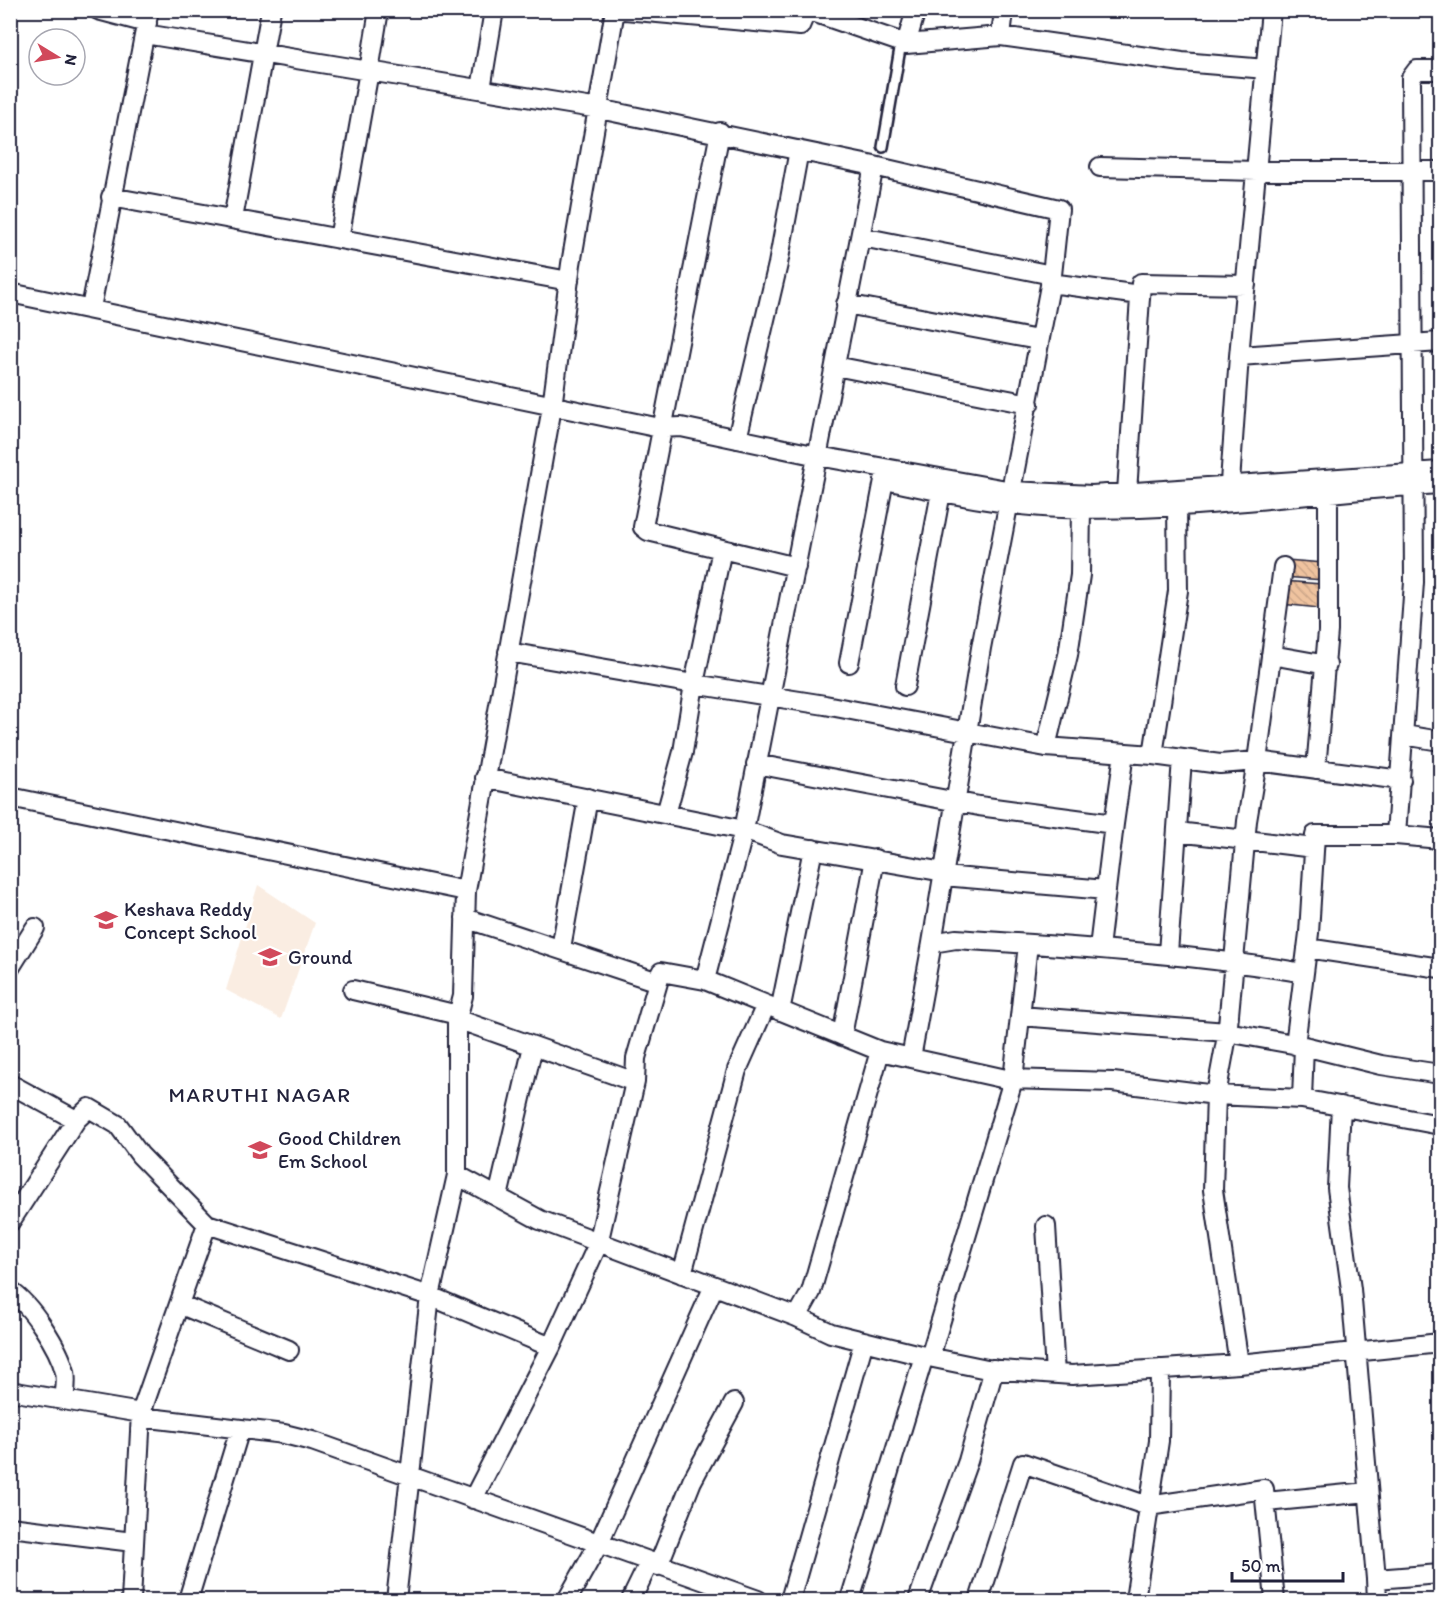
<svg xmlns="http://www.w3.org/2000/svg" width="1451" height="1611" viewBox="0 0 1451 1611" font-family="Itim,sans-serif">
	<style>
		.built { fill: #faede2 }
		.building { fill: url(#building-back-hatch); stroke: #22223b; stroke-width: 1.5 }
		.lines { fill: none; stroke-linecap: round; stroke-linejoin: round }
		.service-casing { stroke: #22223b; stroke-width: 14 }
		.minor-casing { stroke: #22223b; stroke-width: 22 }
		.service { stroke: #fff; stroke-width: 9 }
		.minor { stroke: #fff; stroke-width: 18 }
		.labels { text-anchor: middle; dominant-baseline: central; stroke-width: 4.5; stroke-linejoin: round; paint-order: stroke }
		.poi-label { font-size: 20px; fill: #22223b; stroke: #fff; text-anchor: start }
		.neighbourhood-label { font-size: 21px; letter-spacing: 1.5px; fill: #22223b; stroke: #fff }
	</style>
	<defs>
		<pattern id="building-back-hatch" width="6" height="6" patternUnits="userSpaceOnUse" patternTransform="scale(1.5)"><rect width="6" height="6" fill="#efc39f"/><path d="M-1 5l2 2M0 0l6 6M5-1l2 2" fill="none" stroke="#cda78a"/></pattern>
	</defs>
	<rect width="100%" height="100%" fill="#fff"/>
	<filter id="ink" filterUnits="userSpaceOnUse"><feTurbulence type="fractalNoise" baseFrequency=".0167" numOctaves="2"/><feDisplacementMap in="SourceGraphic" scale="12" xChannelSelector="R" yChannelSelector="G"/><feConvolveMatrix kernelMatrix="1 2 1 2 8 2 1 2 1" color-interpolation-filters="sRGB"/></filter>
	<g filter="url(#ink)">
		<!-- built -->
		<path class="built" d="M258 885 315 923 281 1019 226 990Z"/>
		<!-- building -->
		<path class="building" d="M1286 560 1324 563 1323 580 1284 577Z
			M1283 581 1321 584 1319 608 1281 604Z"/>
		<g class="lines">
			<!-- service casing -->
			<g class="service-casing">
				<path id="service" d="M883 147 901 43"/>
			</g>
			<!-- minor casing -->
			<g class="minor-casing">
				<path id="minor" d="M98 10 147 23
					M379 10 369 71 599 109 874 166 744 830 705 980 880 1051 811 1292 797 1317
					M625 10 800 26 806 12
					M807 10 906 44 1001 36 1182 62 1266 69
					M145 34 369 71 339 239
					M1001 36 1004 10
					M906 44 916 10
					M481 89 494 10
					M720 132 643 527 648 531 796 567
					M874 166 1059 209 1052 275 981 648 932 943 956 939C1073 947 1188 953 1304 973
					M1100 167 1257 171H1440
					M111 197 569 281
					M233 219 271 10
					M862 237 1052 275
					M1050 283 1140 295
					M10 293 660 428 681 427 818 456 1012 491 1092 495 1440 471
					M846 304 1038 340
					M91 308 149 10
					M1239 356 1440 342
					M835 366 1029 404
					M737 439 778 264 799 150
					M890 481C947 493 1004 506 1062 508 1187 513 1315 491 1440 484
					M1127 492 1141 283 1246 285
					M1229 496 1239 356 1271 10
					M1081 508 1080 575 1068 655 1046 747 1153 755 1178 591 1177 505
					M1283 567 1257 761 1401 780
					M508 652 694 684 722 549
					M1271 655 1327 665
					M849 663 884 480
					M905 686 941 492
					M1404 735 1440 741
					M1153 755 1220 764 1257 761 1247 821 1227 1036 1216 1095 1213 1190 1239 1364
					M756 764 979 806 1114 824 1124 753
					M1316 769 1328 631V492
					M485 778 744 830 782 844 944 872
					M10 797 466 891
					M666 814 683 752 694 684 825 705 1046 747
					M1177 832 1314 848
					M1396 835 1440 839
					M943 876 1106 890
					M465 918 658 982
					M561 948 588 798
					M1099 948 1114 824
					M1307 948 1440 968
					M1168 953 1182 759
					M10 968 35 928
					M353 990 458 1015
					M780 1011 813 849
					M1020 1016 1227 1032 1304 1046
					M457 1019 635 1082
					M842 1036 875 859
					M1295 1045 1309 933 1315 835H1396L1414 582 1411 78 1417 70H1440
					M880 1051 1006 1079 1113 1082 1216 1095 1302 1099 1304 1046 1381 1065 1440 1074
					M911 1058 932 943
					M10 1084 76 1120 89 1108 118 1125 140 1155 207 1224 430 1296 551 1347 598 1244 635 1082 636 1058 661 972 705 980
					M1302 1099 1440 1125
					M1341 1106 1337 1188 1351 1289 1376 1579 1440 1574
					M457 1175 540 1220 797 1317 831 1333 924 1356 987 1369 1072 1375 1239 1364 1440 1343
					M498 1197 533 1046
					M10 1222 76 1120
					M1046 1226 1055 1374
					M682 1274 737 1070 766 1005
					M10 1291C31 1304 59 1348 65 1372 67 1381 65 1391 64 1400
					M179 1304 289 1350
					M930 1357 1013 1080 1028 944
					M10 1391 141 1413
					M141 1417 284 1434 312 1441 758 1600
					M473 1499 551 1347
					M1266 1502 1368 1492
					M10 1527 133 1542
					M658 1566 692 1481 734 1403
					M1376 1579 1377 1600
					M131 1600 141 1413 207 1224
					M188 1600 240 1429
					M396 1600 430 1296 457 1175V1019L463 996 466 891 552 407 571 264 615 10
					M567 1600 598 1545 714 1286
					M631 1600 649 1563
					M790 1600 864 1341
					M850 1600 924 1356
					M918 1600 968 1461 994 1369
					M979 1600 1023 1463 1148 1506 1264 1489 1275 1600
					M1135 1600 1159 1441 1160 1369"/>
			</g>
			<!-- service -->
			<use href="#service" class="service"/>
			<!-- minor -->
			<use href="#minor" class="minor"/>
		</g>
	</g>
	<!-- icons -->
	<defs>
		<g id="school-bare" transform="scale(1.8)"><path d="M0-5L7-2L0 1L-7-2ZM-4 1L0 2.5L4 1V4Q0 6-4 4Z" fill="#d1495b" stroke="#fff" stroke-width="2.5" paint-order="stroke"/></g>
		<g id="university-bare" transform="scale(1.8)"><path d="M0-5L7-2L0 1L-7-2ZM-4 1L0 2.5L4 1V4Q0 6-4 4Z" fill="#d1495b" stroke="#fff" stroke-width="2.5" paint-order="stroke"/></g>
	</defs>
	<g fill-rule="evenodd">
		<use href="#school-bare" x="106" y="920"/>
		<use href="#university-bare" x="270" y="957"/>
		<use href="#school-bare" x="260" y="1150"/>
	</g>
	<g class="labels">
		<!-- poi labels -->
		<g class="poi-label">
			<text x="124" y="909">Keshava Reddy<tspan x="124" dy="23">Concept School</tspan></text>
			<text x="288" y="957">Ground</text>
			<text x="278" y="1138">Good Children<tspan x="278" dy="23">Em School</tspan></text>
		</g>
		<!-- neighbourhood labels -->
		<g class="neighbourhood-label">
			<text x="260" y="1094">MARUTHI NAGAR</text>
		</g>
	</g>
	<!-- margin -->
	<rect width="1451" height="1611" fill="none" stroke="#fff" stroke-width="36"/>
	<rect x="18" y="18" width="1415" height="1575" fill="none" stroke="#22223b" stroke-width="2" filter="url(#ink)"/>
	<!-- north arrow -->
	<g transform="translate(57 57) rotate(101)"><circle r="28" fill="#ffffff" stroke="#a7a7b1" stroke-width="1.5"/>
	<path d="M0-4.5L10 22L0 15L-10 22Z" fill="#d1495b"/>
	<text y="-9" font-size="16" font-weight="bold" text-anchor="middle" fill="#22223b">N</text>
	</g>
	<!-- scale -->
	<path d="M1232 1572v9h111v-9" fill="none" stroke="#22223b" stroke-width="3"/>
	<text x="1241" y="1572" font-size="18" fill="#22223b" stroke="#ffffff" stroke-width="4.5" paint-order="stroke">50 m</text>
</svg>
